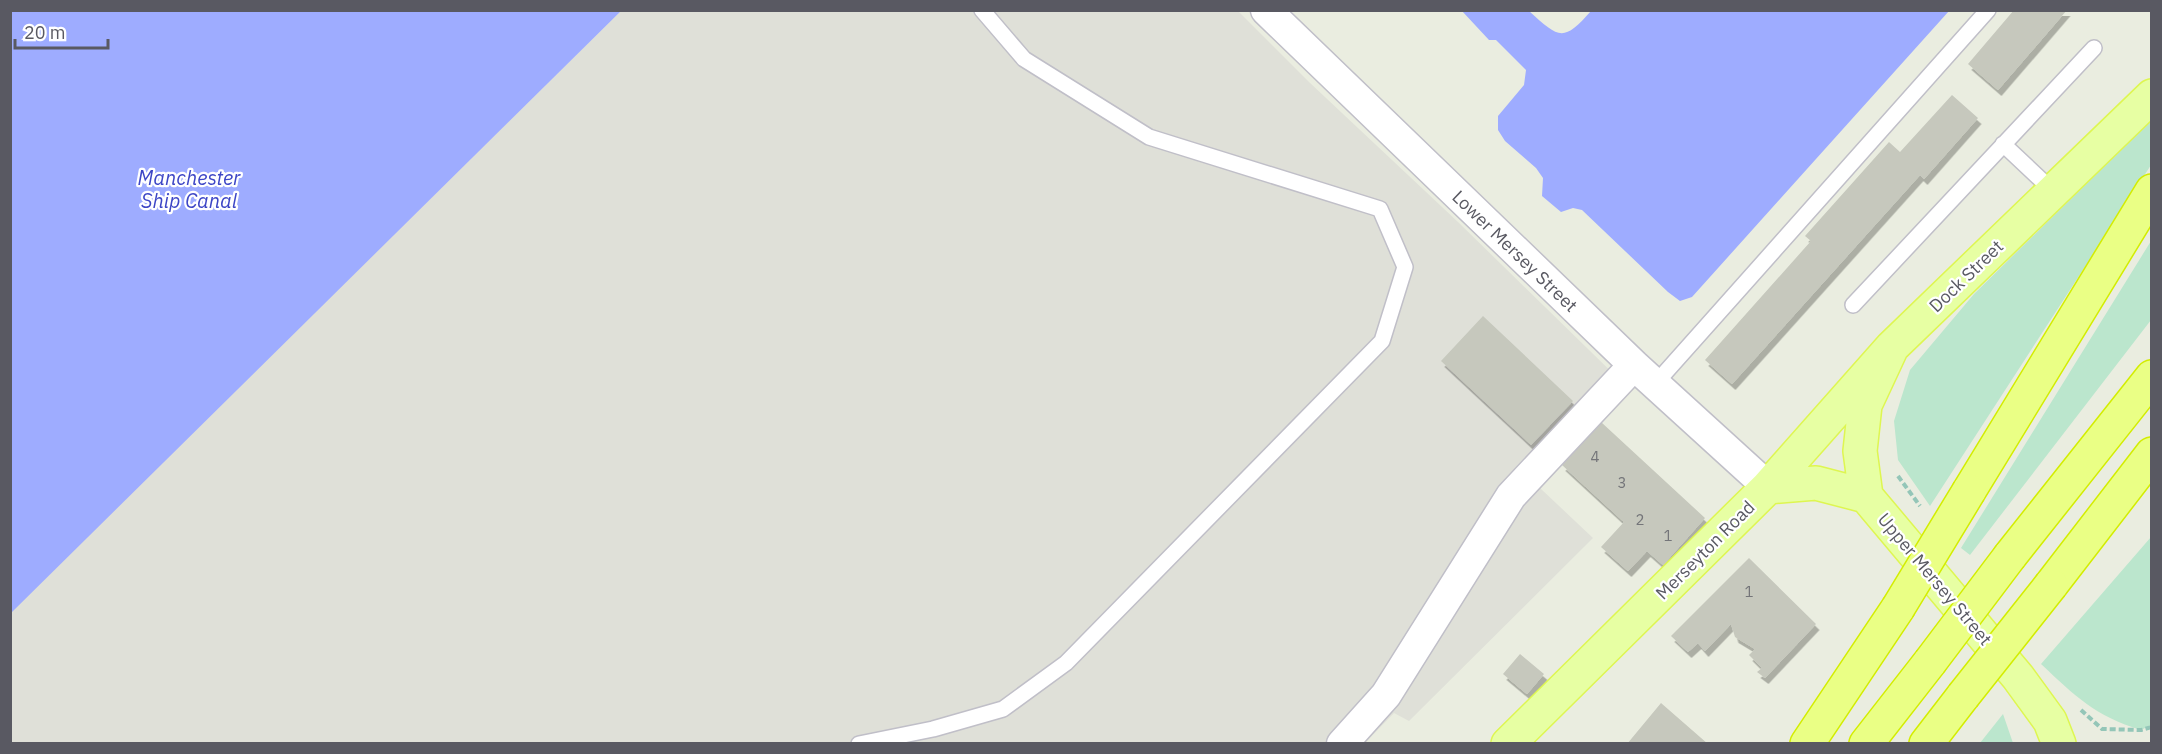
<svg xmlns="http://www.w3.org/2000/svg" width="2162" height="754" viewBox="0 0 2162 754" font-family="'IBM Plex Sans',sans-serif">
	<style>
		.industrial { fill: #dfe0d8 }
		.green { fill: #bbe6cd }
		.water { fill: #9eacff }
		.building { fill: #c6c8bd; filter: url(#shadow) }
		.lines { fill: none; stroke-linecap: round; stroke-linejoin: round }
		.service-casing { stroke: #c0bfc8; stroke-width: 18 }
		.minor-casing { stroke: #c0bfc8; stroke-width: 33 }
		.primary-casing { stroke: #def651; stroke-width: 36 }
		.motorway-casing { stroke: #d3ed00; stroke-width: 36 }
		.path { stroke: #94c6b8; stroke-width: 4; stroke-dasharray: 6 3; stroke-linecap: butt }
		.service { stroke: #fff; stroke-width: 15 }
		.minor { stroke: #fff; stroke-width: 30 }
		.primary { stroke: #e7ffa3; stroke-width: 33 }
		.motorway { stroke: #eaff85; stroke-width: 33 }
		.motorway-bridge-casing { stroke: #d3ed00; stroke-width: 36; stroke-linecap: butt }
		.motorway-bridge { stroke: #eaff85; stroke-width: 33 }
		.labels { text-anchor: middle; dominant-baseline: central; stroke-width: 4.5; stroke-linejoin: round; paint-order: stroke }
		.number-label { font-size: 15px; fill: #747579 }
		.street-label { font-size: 18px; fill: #595962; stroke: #fff }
		.water-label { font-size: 20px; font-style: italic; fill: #3d46c6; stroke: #fff }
	</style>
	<defs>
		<filter id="shadow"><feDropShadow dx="3.5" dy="6" stdDeviation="0" flood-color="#0004"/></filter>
	</defs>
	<rect width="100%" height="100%" fill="#eaede0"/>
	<!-- industrial -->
	<path class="industrial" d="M621 11H1238L1309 82 1458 222 1631 391 1540 488 1593 538 1409 721 1394 713 1365 743 11 744V612Z"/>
	<!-- green -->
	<path class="green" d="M2151 120V165L1930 506 1898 460 1894 421 1910 370 1974 294Z
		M2151 241V320L1970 555 1961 548Z
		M2151 537V725L2141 730C2095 716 2075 696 2041 664Z
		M2003 714 2013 743H1980Z"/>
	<!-- water -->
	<path class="water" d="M11 10H621V11L11 613Z
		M1462 11H1529C1559 38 1563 43 1591 11H1949L1692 297 1680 301 1668 292 1582 210 1573 208 1561 212 1542 196 1543 178 1536 168 1505 141 1498 130V116L1524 85 1526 70 1496 40H1489Z"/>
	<!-- building -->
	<path class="building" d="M2014 10H2067L1998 90 1968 64Z
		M1952 95 1978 118 1924 179 1920 175 1732 384 1705 360 1811 241 1805 236 1889 142 1900 152Z
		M1483 316 1573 401 1531 445 1441 361Z
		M1601 422 1705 518 1663 565 1647 551 1628 571 1601 547 1624 522 1562 465Z
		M1749 558 1816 624 1765 678 1757 672 1762 668 1749 655 1755 649 1735 637 1731 624 1705 651 1698 643 1688 652 1671 636Z
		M1520 654 1544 674 1527 694 1503 674Z
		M1661 703 1708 744H1627Z"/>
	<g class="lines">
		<!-- service casing -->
		<g class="service-casing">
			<path id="service" d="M2003 144 2053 191
				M1853 305 2094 48
				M1655 384 1988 10
				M859 744 933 729 1003 709 1066 663 1382 341 1405 267 1380 209 1149 137 1024 59 982 10"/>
		</g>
		<!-- minor casing -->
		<g class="minor-casing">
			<path id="minor" d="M1266 10 1634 365 1768 487
				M1342 744 1386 695 1511 496 1634 365"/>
		</g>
		<!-- primary casing -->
		<g class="primary-casing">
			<path id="primary" d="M1768 487 1816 483 1866 496 2018 677 2050 721 2059 744
				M1866 496 1860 451 1865 405 1892 347 2152 96
				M1508 744 1768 487 1892 347"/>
		</g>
		<!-- motorway casing -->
		<g class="motorway-casing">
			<path id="motorway" d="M1969 491 2152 191
				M2010 556 2152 377
				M2051 585 2152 454
				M1807 744 1898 608
				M1866 744 1930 662
				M1926 744 1963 696"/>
		</g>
		<!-- path -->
		<path class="path" d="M1898 476 1920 506
			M2081 710 2102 729 2141 730 2152 727"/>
		<!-- service -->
		<use href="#service" class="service"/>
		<!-- minor -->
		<use href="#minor" class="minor"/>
		<!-- primary -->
		<use href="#primary" class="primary"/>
		<!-- motorway -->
		<use href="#motorway" class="motorway"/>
		<!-- motorway-bridge casing -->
		<g class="motorway-bridge-casing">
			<path id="motorway-bridge" d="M1898 608 1969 491
				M1930 662 2010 556
				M1963 696 2051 585"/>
		</g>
		<!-- motorway-bridge -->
		<use href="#motorway-bridge" class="motorway-bridge"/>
	</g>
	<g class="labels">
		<!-- number labels -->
		<g class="number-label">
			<text x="1595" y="456">4</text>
			<text x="1622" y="482">3</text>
			<text x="1640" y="519">2</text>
			<text x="1668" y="535">1</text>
			<text x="1749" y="591">1</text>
		</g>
		<!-- street labels -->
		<g class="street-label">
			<text transform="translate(1515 251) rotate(44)">Lower Mersey Street</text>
			<text transform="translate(1966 276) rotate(-44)">Dock Street</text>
			<text transform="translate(1705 550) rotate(-45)">Merseyton Road</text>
			<text transform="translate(1935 579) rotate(50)">Upper Mersey Street</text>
		</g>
		<!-- water labels -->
		<g class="water-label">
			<text x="189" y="177">Manchester<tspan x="189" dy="23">Ship Canal</tspan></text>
		</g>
	</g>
	<!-- border -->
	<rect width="2162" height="754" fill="none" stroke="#595962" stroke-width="24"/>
	<!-- scale -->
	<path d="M15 39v9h93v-9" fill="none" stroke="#595962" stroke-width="3"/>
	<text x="24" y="39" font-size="18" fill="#595962" stroke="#ffffff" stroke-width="4.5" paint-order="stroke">20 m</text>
</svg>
